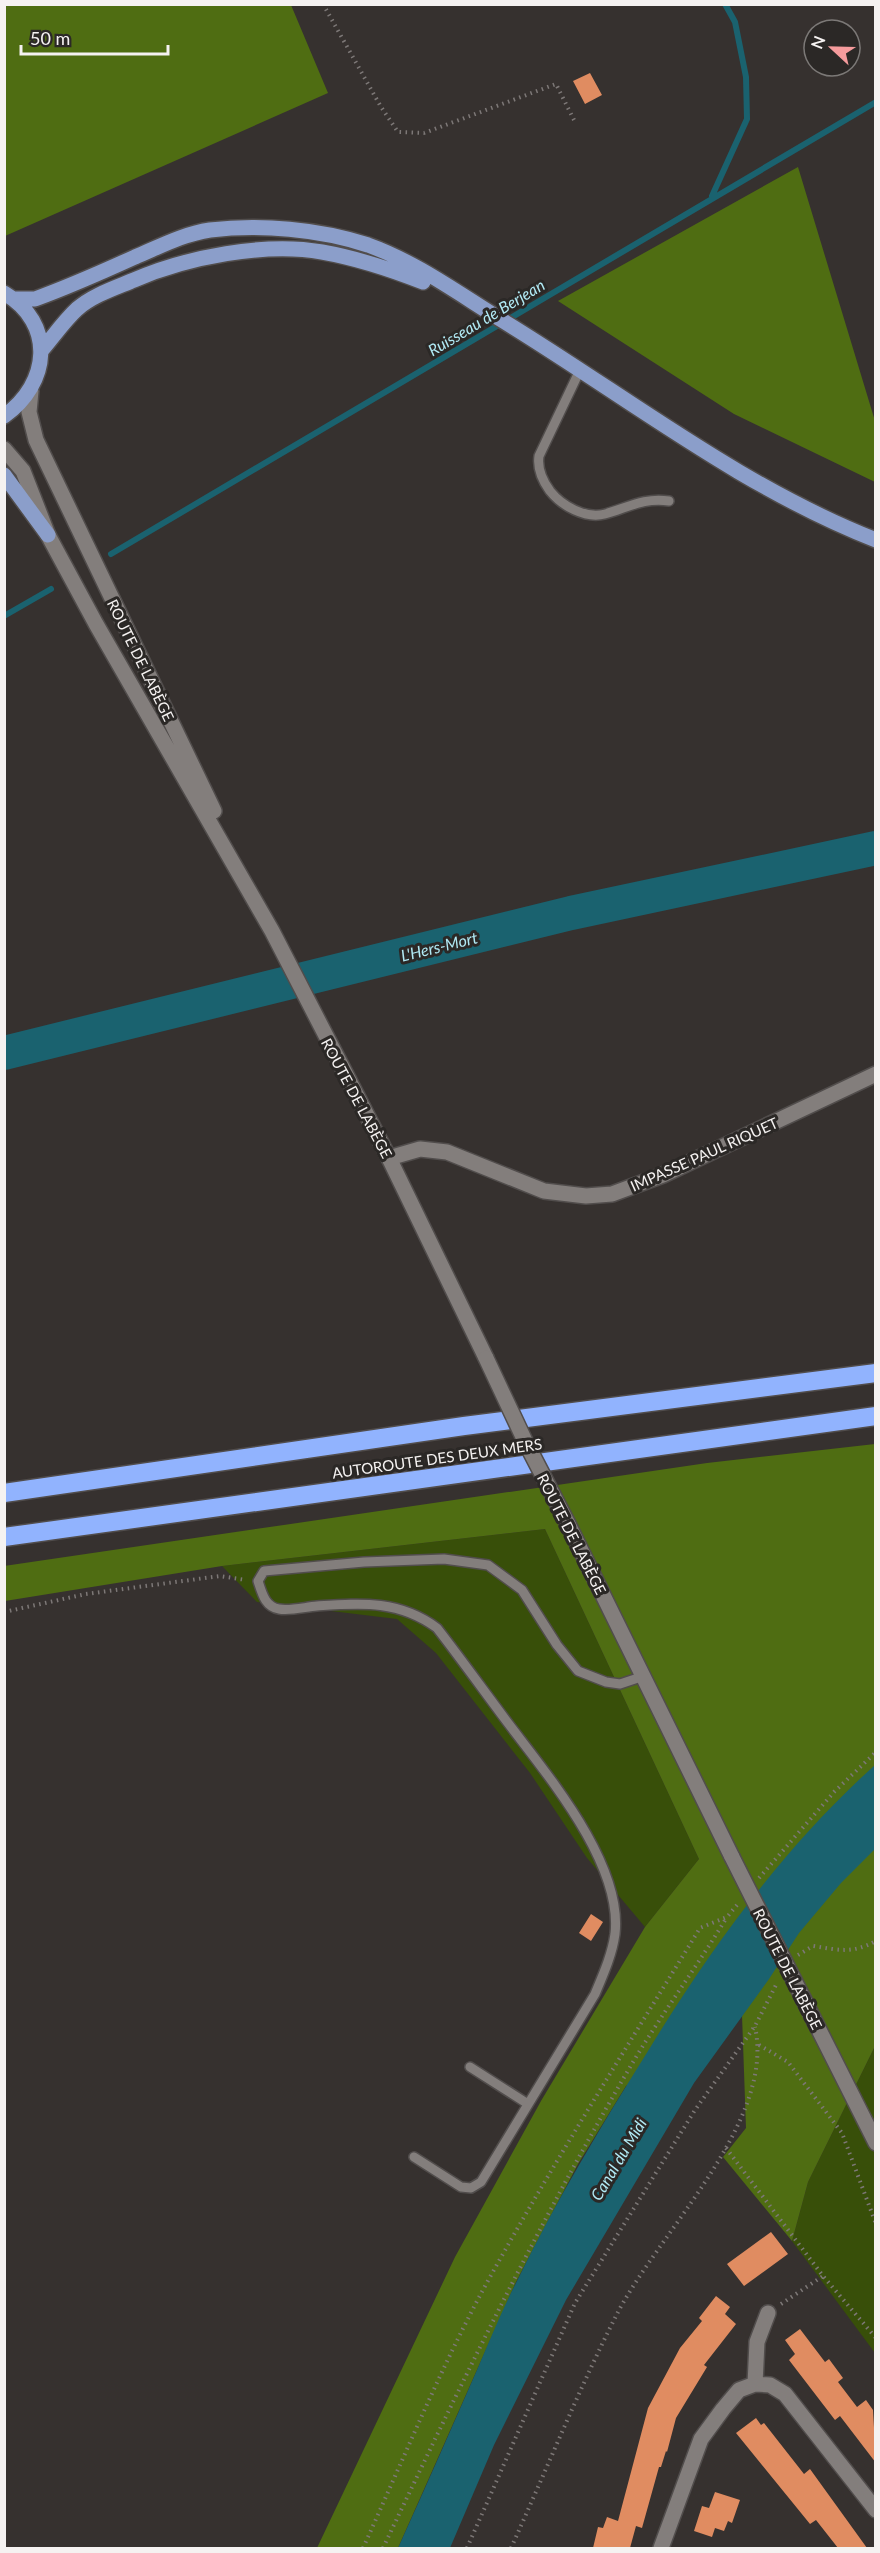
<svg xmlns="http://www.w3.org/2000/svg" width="880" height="2553" viewBox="0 0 880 2553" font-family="Lato,sans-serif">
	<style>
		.green { fill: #384f09 }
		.forest { fill: #4f6d12 }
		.water { fill: #1a626f }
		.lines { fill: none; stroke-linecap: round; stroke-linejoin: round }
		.stream { stroke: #1a626f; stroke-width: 6 }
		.river { stroke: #1a626f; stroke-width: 34 }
		.building { fill: #e08c61 }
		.lane-casing { stroke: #514d4c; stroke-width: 12 }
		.street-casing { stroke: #514d4c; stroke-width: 18 }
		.secondary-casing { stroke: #514d4c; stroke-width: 18 }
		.primary-casing { stroke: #514d4c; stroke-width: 18 }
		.highway-casing { stroke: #514d4c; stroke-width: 21 }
		.path { stroke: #7d7877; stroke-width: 4; stroke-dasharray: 1.5 4.5; stroke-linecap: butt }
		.lane { stroke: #837e7c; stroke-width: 9 }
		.street { stroke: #837e7c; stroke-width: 15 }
		.secondary { stroke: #837e7c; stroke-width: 15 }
		.primary { stroke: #8b9eca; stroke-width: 15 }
		.highway { stroke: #91b3fe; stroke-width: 18 }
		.secondary-bridge-casing { stroke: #514d4c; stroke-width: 18; stroke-linecap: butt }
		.secondary-bridge { stroke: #837e7c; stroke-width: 15 }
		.labels { text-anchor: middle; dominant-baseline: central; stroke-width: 6; stroke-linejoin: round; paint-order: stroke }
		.street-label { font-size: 15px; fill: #f5f2f1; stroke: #2b2826 }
		.water-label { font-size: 16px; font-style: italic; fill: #b1eaf5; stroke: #2b2826 }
	</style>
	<rect width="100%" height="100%" fill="#36312f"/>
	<!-- green -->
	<path class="green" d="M545 1529 699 1859 645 1927 587 1858 530 1773 436 1653 397 1619 257 1602 222 1566Z
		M875 2046V2353L792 2241 808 2182Z"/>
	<!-- forest -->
	<path class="forest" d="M5 4 291 5 328 93 5 236Z
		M798 167 875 421V482L734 414 558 301Z
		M875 1444V2046L808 2182 792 2241 723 2157 746 2128 742 2015 626 2086 578 2164 516 2282 398 2548H317L455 2257 541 2101 645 1927 699 1859 545 1529 222 1566 5 1601 4 1566 707 1463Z"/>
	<!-- water -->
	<path class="water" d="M875 1765V1849L841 1883 799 1933 769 1979 694 2083 566 2300 494 2445 450 2548H398C425 2489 451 2429 477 2370 490 2340 502 2310 517 2281 556 2201 601 2126 648 2051 712 1946 784 1847 875 1765Z"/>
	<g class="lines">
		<!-- stream -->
		<path class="stream" d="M712 196 747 119 746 77 735 22 725 4
			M111 554 876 102
			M4 616 51 589"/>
		<!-- river -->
		<path class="river" d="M4 1053 571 913 876 848"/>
	</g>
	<!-- building -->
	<path class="building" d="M590 73 602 95 585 104 573 81Z
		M591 1914 603 1922 591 1941 579 1933Z
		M771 2232 788 2254 744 2286 727 2264Z
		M716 2296 730 2307 725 2314 736 2324 704 2365 707 2367 676 2418 667 2452 666 2451 661 2467H659L642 2528 636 2526 630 2548H593L598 2527 603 2528 607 2517 618 2521 648 2408 680 2348 702 2321 699 2318Z
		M800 2329 825 2362 829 2359 843 2378 838 2382 857 2407 866 2400 873 2410 876 2463 840 2416 835 2420 789 2360 795 2354 785 2340Z
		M756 2418 761 2425 764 2423 804 2474 810 2469 867 2548H838L816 2520 810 2524 736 2433Z
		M715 2492 740 2500 732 2523 728 2521 724 2531 715 2528 712 2537 694 2531 702 2506 709 2508Z"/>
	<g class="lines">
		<!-- lane casing -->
		<g class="lane-casing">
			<path id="lane" d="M580 370 539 456C537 469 542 480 550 491 562 506 585 519 605 514 627 508 644 497 669 501
				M470 2067 528 2104
				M414 2157 461 2187 471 2188 481 2182 595 1994C603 1975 612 1955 615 1934 623 1864 548 1776 508 1723 484 1691 461 1659 437 1628 399 1600 362 1603 317 1606 305 1607 290 1611 279 1609 265 1607 262 1593 258 1581L264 1571 364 1562 444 1559 488 1565 522 1590 557 1645 578 1671 606 1682 620 1684 644 1676"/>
		</g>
		<!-- street casing -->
		<g class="street-casing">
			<path id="street" d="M389 1158 420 1149 447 1152 544 1191 586 1196 612 1194 663 1175 876 1074
				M755 2384 757 2342 768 2313
				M661 2548 701 2439 723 2409 739 2390 755 2384 770 2385 785 2394 876 2510"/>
		</g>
		<!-- secondary casing -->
		<g class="secondary-casing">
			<path id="secondary" d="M31 391 29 412 36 440 214 811
				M4 449 23 471 48 535 96 624 272 931 389 1158 486 1358
				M568 1524 732 1857
				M804 2000 876 2143"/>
		</g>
		<!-- primary casing -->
		<g class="primary-casing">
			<path id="primary" d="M4 293C56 323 50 384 4 416
				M15 299H35C68 287 102 272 135 257 159 247 183 234 210 230 260 224 319 229 368 245 413 261 455 291 495 316 621 392 738 486 876 540
				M41 351C53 337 64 321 77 309 93 295 115 288 134 280 187 257 265 242 322 252 356 258 390 269 423 282
				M4 475 48 535"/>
		</g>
		<!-- highway casing -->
		<g class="highway-casing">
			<path id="highway" d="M4 1493 464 1426 876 1373
				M4 1537 876 1416"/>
		</g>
		<!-- path -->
		<path class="path" d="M323 4 381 107 398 132 424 133 556 84 575 122
			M4 1612 86 1594 220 1576 246 1580
			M759 1878 834 1792 876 1752
			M798 1955 813 1946C839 1950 852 1954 876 1941
			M759 2045 788 2062 842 2133 876 2224
			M726 2148 823 2276 876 2338
			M781 2304 823 2276
			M363 2548C404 2458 442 2364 490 2277 556 2158 629 2044 700 1928L727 1917 737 1905
			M383 2548C459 2388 536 2228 626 2074 657 2020 695 1970 727 1917
			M467 2548 575 2303 695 2110 755 2026 777 1983
			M511 2548C546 2471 578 2391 616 2316 657 2234 776 2122 755 2027"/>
		<!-- lane -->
		<use href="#lane" class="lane"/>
		<!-- street -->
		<use href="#street" class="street"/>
		<!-- secondary -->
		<use href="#secondary" class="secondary"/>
		<!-- primary -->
		<use href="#primary" class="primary"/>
		<!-- highway -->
		<use href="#highway" class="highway"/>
		<!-- secondary-bridge casing -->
		<g class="secondary-bridge-casing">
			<path id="secondary-bridge" d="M486 1358 525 1441 568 1524
				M732 1857 804 2000"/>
		</g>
		<!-- secondary-bridge -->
		<use href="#secondary-bridge" class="secondary-bridge"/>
	</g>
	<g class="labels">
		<!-- street labels -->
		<g class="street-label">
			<text transform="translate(141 660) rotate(64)">ROUTE DE LABÈGE</text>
			<text transform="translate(357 1098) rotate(62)">ROUTE DE LABÈGE</text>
			<text transform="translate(704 1154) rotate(-24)">IMPASSE PAUL RIQUET</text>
			<text transform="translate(437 1458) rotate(-8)">AUTOROUTE DES DEUX MERS</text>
			<text transform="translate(572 1534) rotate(63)">ROUTE DE LABÈGE</text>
			<text transform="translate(788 1969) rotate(63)">ROUTE DE LABÈGE</text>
		</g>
		<!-- water labels -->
		<g class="water-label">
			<text transform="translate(486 317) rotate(-31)">Ruisseau de Berjean</text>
			<text transform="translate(439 946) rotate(-14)">L'Hers-Mort</text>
			<text transform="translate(618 2159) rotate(-59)">Canal du Midi</text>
		</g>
	</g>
	<!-- border -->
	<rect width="880" height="2553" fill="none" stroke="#f5f2f1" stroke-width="12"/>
	<!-- north arrow -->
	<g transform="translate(832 48) rotate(292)"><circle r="28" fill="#2b2826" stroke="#7c7977" stroke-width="1.5"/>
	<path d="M0-4.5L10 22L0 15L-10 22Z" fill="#f59b9c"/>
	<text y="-9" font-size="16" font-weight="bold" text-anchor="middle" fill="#f5f2f1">N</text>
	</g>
	<!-- scale -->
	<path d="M21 45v9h147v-9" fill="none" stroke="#f5f2f1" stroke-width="3"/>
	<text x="30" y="45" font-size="18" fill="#f5f2f1" stroke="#2b2826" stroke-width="4.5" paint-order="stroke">50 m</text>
</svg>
